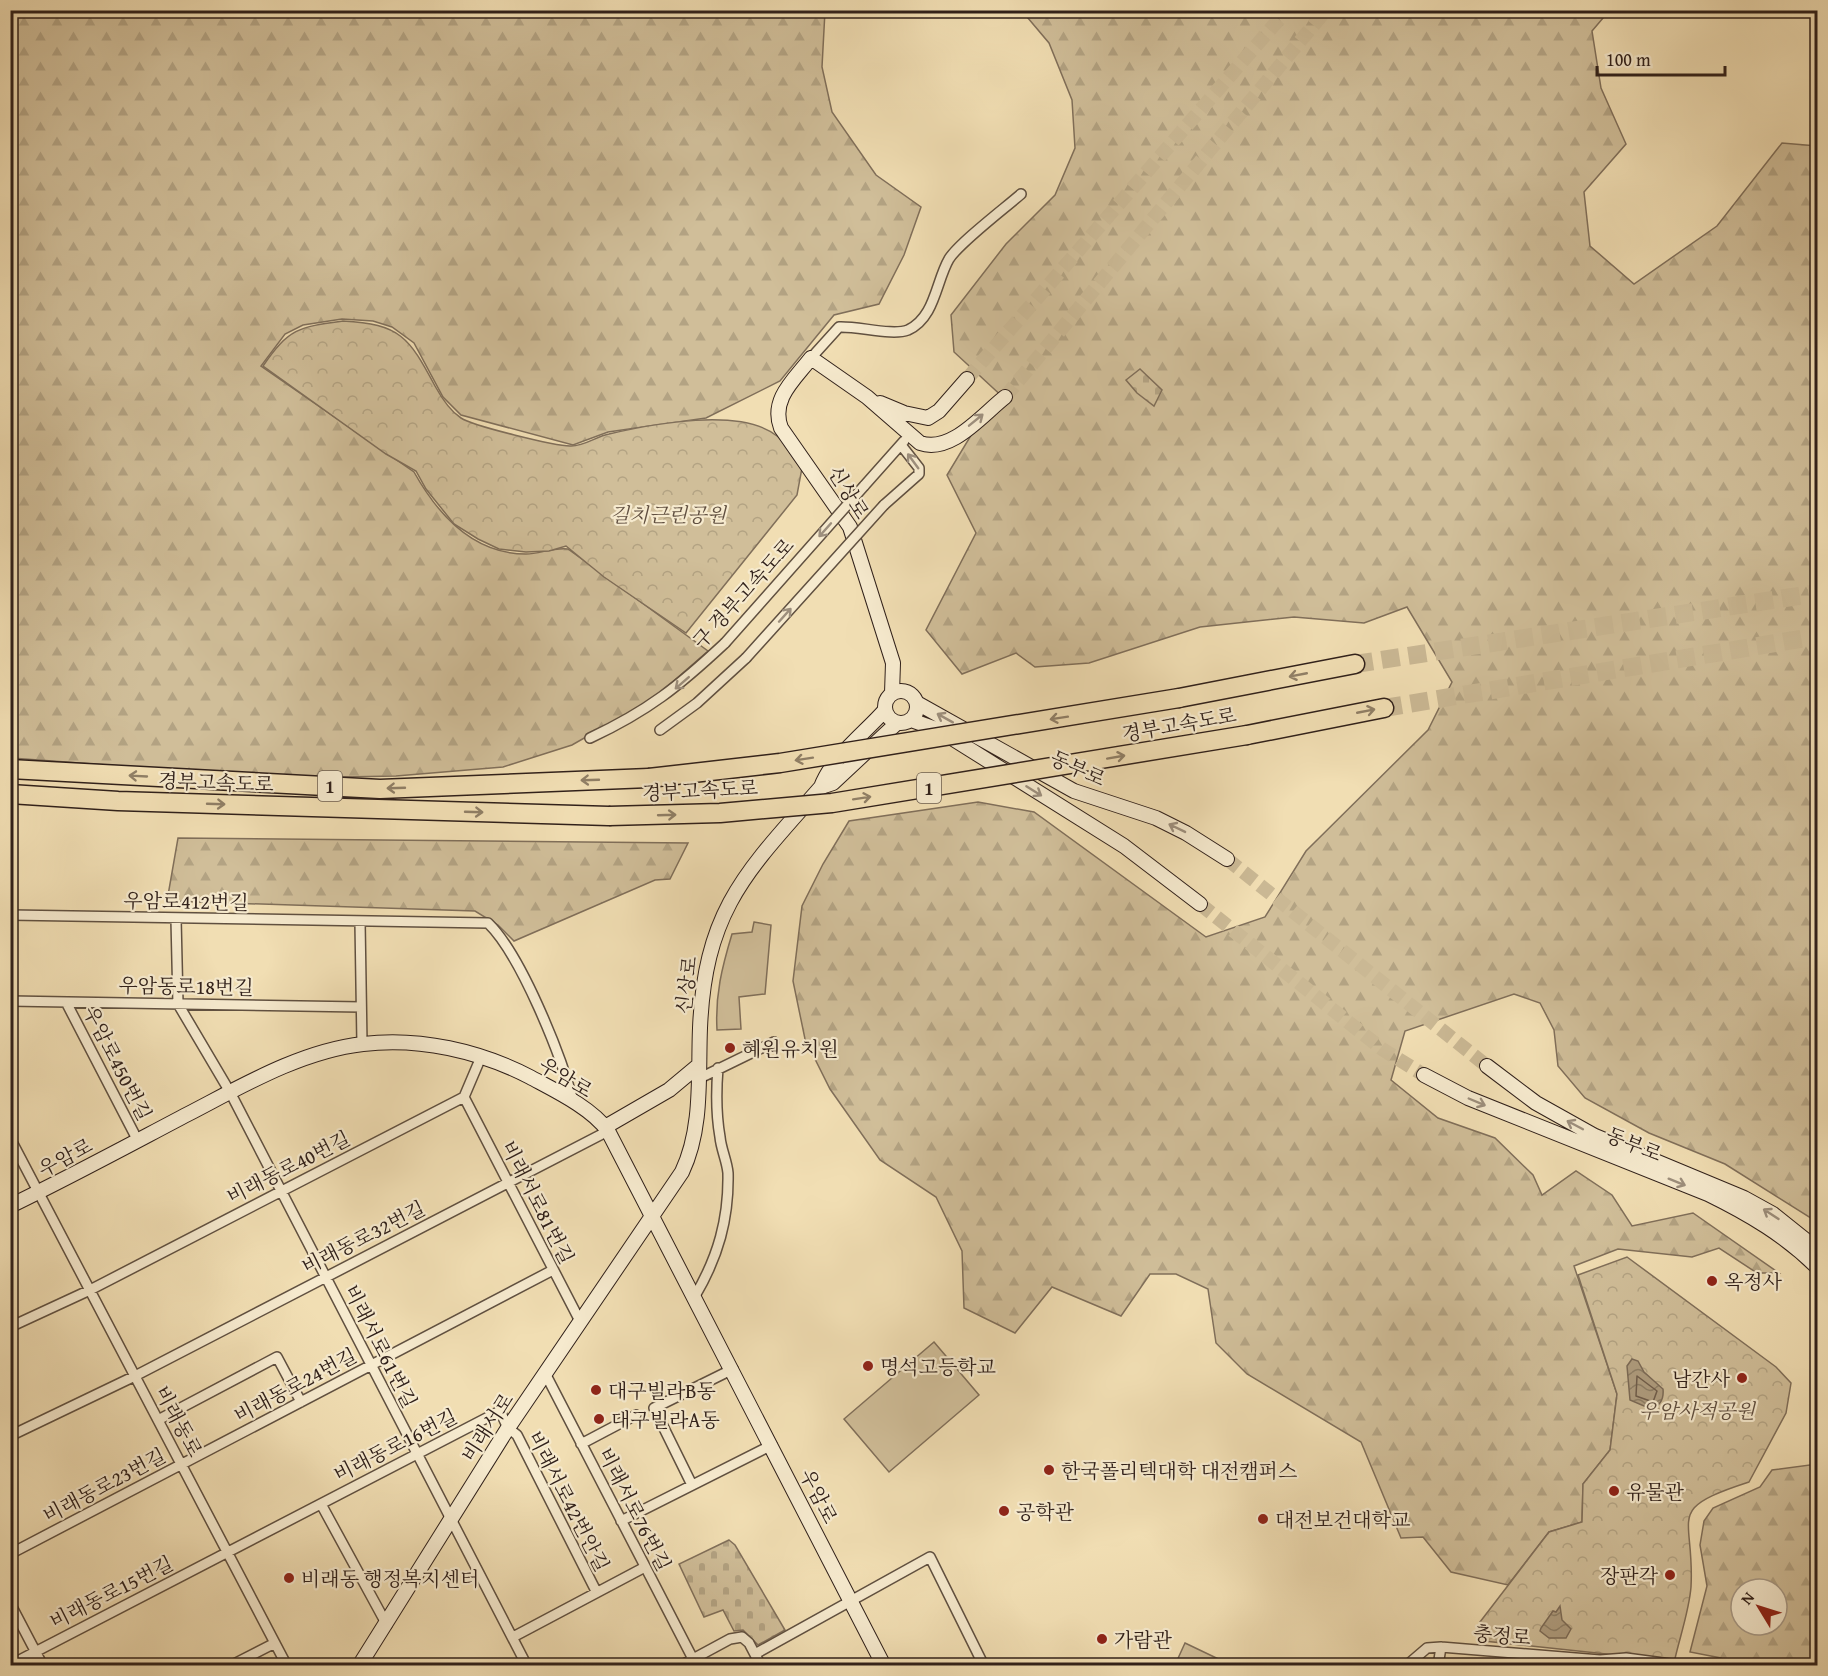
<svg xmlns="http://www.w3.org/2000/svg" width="1828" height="1676" viewBox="0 0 1828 1676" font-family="'Gentium Book Plus','Noto Serif KR',serif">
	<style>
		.grass { fill: #d0be99; stroke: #806f5a; stroke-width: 1.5 }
		.forest { fill: url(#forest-firs); stroke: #806f5a; stroke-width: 1.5; fill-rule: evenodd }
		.cemetery { fill: url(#cemetery-stones); stroke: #806f5a; stroke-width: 1.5 }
		.park { fill: url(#park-crowns); stroke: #806f5a; stroke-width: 1.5 }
		.water { fill: url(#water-waves); stroke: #7c6b57; stroke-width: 1.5 }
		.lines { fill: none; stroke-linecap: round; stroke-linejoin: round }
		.shore { stroke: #705e4c; stroke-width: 1.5 }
		.secondary-tunnel { stroke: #cab894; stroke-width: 14; stroke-dasharray: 14 7; stroke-linecap: butt }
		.highway-tunnel { stroke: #cab894; stroke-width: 18; stroke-dasharray: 18 9; stroke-linecap: butt }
		.street-casing { stroke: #605040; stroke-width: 12 }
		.secondary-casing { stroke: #30201a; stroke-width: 16 }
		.highway-casing { stroke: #30201a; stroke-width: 21 }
		.street { stroke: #f6eace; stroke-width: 9 }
		.secondary { stroke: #f6eace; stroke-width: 14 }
		.highway { stroke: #f1deb3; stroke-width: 18 }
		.street-bridge-casing { stroke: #605040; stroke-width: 12; stroke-linecap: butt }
		.highway-bridge-casing { stroke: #30201a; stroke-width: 21; stroke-linecap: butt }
		.street-bridge { stroke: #f6eace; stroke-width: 9 }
		.highway-bridge { stroke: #f1deb3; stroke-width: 18 }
		.oneway { stroke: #9d8f7d }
		.oneway2 { stroke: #907f66 }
		.poi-dot { fill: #8f2418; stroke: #f6eace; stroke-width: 2 }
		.labels { text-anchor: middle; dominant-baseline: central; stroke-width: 4.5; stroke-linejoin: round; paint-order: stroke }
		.shield { fill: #f6eace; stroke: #6b5d50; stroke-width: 1.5 }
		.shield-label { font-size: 18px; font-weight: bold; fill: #30201a }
		.street-label { font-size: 20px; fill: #30201a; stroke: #f6eace }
		.park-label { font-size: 20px; font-style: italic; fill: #604f40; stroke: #f6eace }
		.poi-label { font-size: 20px; fill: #30201a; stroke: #f6eace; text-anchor: start }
	</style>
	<defs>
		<pattern id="forest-firs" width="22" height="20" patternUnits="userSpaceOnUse" patternTransform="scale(1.5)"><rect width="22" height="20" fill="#d0be99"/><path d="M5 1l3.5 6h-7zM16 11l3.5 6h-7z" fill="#b3a383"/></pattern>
		<pattern id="cemetery-stones" width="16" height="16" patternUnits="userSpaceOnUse" patternTransform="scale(1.5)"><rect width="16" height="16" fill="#d0be99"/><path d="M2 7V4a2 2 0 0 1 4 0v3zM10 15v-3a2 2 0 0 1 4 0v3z" fill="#b3a383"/></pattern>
		<pattern id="park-crowns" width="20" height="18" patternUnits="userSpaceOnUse" patternTransform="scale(1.5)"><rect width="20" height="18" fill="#d0be99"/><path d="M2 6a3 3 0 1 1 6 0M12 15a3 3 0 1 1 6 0" fill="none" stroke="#b3a383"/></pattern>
		<pattern id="water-waves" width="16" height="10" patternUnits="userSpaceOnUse" patternTransform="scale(1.5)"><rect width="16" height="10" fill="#af9d7f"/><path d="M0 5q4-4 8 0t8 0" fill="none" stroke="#8f8067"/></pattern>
	</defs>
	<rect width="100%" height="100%" fill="#f1deb3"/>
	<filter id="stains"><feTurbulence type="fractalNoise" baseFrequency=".00333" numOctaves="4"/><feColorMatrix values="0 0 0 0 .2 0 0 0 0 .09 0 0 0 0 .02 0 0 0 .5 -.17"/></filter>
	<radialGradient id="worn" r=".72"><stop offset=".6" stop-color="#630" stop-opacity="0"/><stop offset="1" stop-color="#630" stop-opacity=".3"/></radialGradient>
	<!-- grass -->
	<path class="grass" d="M754 922 771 925 765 994 739 997 741 1029 717 1030C715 995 722 967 732 934L752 932Z
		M934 1342 979 1395 889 1472 844 1419Z
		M1185 1643 1231 1665H1175Z"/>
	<!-- forest -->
	<path class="forest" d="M10 11H825L822 67 832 112 876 175 921 207 904 255 879 304 834 315 780 381 706 418 608 432 573 445 461 415 443 397 414 343 392 327 373 321 342 319 303 325 285 334 261 366 414 472C438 515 474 554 526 554 540 554 553 547 568 549L708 651 653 699 572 745 503 767 396 776 286 778 11 758Z
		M1022 11H1609L1592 31 1601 88 1626 144 1584 192 1590 246 1634 284 1717 226 1782 143 1817 146V1222L1725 1164 1649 1133 1585 1098 1558 1066 1554 1030 1540 1003 1514 994 1405 1031 1391 1080 1438 1118 1495 1138 1533 1175 1542 1195 1576 1171 1612 1195 1632 1226 1693 1213 1779 1273H1757L1719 1248 1692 1257 1618 1249 1574 1266 1617 1394 1610 1450 1583 1484 1582 1522 1549 1532 1508 1585 1451 1572 1423 1537 1401 1538 1361 1442 1247 1374 1216 1343 1208 1289 1176 1274H1150L1121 1316 1052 1287 1015 1333 964 1308 962 1251 936 1197 880 1160 830 1089 805 1039 793 981 802 906 823 864 849 821 978 802 1034 812 1206 937 1265 917 1306 851 1428 730 1452 682 1407 607 1364 623 1294 617 1200 627 1089 663 1035 667 1016 653 962 674 926 630 976 533 947 475 973 432 1006 400 954 352 951 315 1006 244 1055 195 1075 148 1072 100 1049 43Z
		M178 838 688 843 670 879 655 880 514 941 498 925 475 911 167 901Z
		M1817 1464V1665H1726L1721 1658 1690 1652 1707 1586 1700 1545 1704 1521 1713 1508 1760 1487 1772 1470ZM1741 1589H1777V1625H1741Z"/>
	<!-- cemetery -->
	<path class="cemetery" d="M1140 369 1162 390 1154 406 1137 393 1126 380Z
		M729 1540 735 1545 785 1630 758 1645 743 1630 734 1631 723 1610 704 1617 679 1564Z"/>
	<!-- park -->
	<path class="park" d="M343 321C400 324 409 337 435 386 441 397 450 411 461 418 473 426 555 446 570 446 583 447 597 436 609 434 652 424 741 407 777 436 788 444 794 456 802 468L797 495 686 633 604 577 566 546 549 551 526 552 499 549 478 539 454 524 426 489 416 471 386 454 263 366C289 328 299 327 343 321Z
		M1627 1257 1776 1367 1791 1383 1786 1413 1749 1482C1663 1510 1695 1514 1691 1587 1689 1612 1679 1639 1674 1663L1625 1656 1484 1641 1480 1622 1549 1532 1582 1522 1583 1484 1610 1450 1617 1394 1578 1275Z"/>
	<!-- water -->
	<path class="water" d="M1632 1359 1638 1361 1644 1372 1663 1389C1664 1399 1660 1406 1651 1409L1630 1400 1627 1366Z
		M1560 1606 1562 1620 1571 1629 1566 1638H1549L1540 1631 1541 1628 1553 1611 1556 1612Z"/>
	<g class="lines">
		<!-- shore -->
		<path class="shore" d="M1637 1376 1657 1391 1653 1402 1636 1396Z"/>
		<!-- secondary-tunnel -->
		<path class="secondary-tunnel" d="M967 379 1287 10
			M1005 397 1326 10
			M1227 859 1487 1066
			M1200 904 1382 1049 1424 1075"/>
		<!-- highway-tunnel -->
		<path class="highway-tunnel" d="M1355 664 1818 593
			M1384 708 1818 636"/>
		<!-- street casing -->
		<g class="street-casing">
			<path id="street" d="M811 358 839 327C858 326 892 336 908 330 935 318 936 281 949 259 959 243 1005 208 1021 194
				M864 486 904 441
				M884 505 919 474V468L901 445
				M660 730 697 703 746 658
				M590 738C648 711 679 686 725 643
				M10 915 488 923C521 955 561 1055 573 1101
				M176 919 178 1004 230 1092 527 1666
				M360 922 362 1044
				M10 1001 361 1007
				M66 1002 138 1141
				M698 1079 774 1042
				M464 1097 581 1323
				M10 1138 287 1666
				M695 1296C718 1257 729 1219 728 1173 727 1161 721 1149 720 1137 716 1114 716 1092 718 1068
				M10 1327 90 1290 464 1097 481 1057
				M546 1375 693 1659
				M158 1420 277 1357 301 1402
				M10 1436 135 1376 608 1131
				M581 1444 636 1415
				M692 1485 654 1408 733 1369
				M321 1504 387 1625
				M621 1521 772 1445
				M10 1554 553 1270
				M10 1603 43 1666
				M513 1637 645 1567
				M755 1654 930 1557 984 1666
				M1600 1660 1626 1658 1686 1666
				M10 1665 500 1411 508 1428 517 1435 596 1591
				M230 1666 275 1643
				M680 1666 730 1639 742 1637 749 1643 761 1666
				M1406 1666 1427 1648 1441 1647 1600 1660 1603 1666
				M1438 1666 1441 1647"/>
		</g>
		<!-- secondary casing -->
		<g class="secondary-casing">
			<path id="secondary" d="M880 403 904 413 928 418 939 411 967 379
				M885 707a16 16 0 1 1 32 0a16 16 0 1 1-32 0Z
				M892 693 893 663 850 527 781 428C770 399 795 379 811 358L867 397 920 443C951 454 982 415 1005 397
				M917 703 1074 791 1156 818 1186 833 1227 859
				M911 720 939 730 1124 846 1200 904
				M821 787 833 783 897 723
				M1487 1066 1536 1103 1595 1136 1744 1198 1773 1214 1818 1250
				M1424 1075 1468 1098 1708 1194C1749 1214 1786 1236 1818 1268
				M605 1127 669 1090 699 1065
				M10 1206C70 1177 129 1145 188 1114 242 1086 301 1051 363 1044 419 1037 480 1051 530 1077 554 1090 592 1108 608 1131L884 1666
				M359 1666 508 1428 682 1172C703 1128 698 1076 700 1028 705 909 747 871 821 787 832 757 865 733 885 710"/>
		</g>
		<!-- highway casing -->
		<g class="highway-casing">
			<path id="highway" d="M1179 698 1355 664
				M1247 735 1384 708
				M10 769 380 789 649 778
				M10 794 118 801 609 816"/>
		</g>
		<!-- street -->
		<use href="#street" class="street"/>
		<!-- secondary -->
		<use href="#secondary" class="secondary"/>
		<!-- highway -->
		<use href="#highway" class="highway"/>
		<!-- street-bridge casing -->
		<g class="street-bridge-casing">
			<path id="street-bridge" d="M725 643 864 486
				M746 658 884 505"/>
		</g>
		<!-- highway-bridge casing -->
		<g class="highway-bridge-casing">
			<path id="highway-bridge" d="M649 778 780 763 1179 698
				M609 816 720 813 832 803 1247 735"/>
		</g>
		<!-- street-bridge -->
		<use href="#street-bridge" class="street-bridge"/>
		<!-- highway-bridge -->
		<use href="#highway-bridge" class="highway-bridge"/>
	</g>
	<!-- one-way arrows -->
	<defs><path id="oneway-shaft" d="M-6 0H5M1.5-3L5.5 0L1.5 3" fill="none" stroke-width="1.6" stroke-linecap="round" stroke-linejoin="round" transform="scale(1.5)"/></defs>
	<g class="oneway">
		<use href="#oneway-shaft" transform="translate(976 420) rotate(-39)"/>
		<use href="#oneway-shaft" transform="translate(913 461) rotate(-126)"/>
		<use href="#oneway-shaft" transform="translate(825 530) rotate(132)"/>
		<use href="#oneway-shaft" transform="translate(785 615) rotate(-48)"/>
		<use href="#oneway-shaft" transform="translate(682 683) rotate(139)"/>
		<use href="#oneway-shaft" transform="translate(945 718) rotate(-151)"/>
		<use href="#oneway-shaft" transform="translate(1034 791) rotate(32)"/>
		<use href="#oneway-shaft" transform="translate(1177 828) rotate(-154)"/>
		<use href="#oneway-shaft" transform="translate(1477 1102) rotate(23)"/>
		<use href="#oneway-shaft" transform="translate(1575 1125) rotate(-152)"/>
		<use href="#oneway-shaft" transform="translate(1677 1182) rotate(22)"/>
		<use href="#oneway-shaft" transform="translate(1771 1214) rotate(-147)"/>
	</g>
	<g class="oneway2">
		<use href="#oneway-shaft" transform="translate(1298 675) rotate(169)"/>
		<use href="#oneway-shaft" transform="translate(1366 711) rotate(-11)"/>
		<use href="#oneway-shaft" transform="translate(1059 718) rotate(171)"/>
		<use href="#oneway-shaft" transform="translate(1116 757) rotate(-10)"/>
		<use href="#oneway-shaft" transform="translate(804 759) rotate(171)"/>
		<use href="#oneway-shaft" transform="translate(138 776) rotate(-177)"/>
		<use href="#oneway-shaft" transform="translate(590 780) rotate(178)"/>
		<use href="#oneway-shaft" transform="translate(396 788) rotate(178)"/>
		<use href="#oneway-shaft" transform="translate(862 798) rotate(-9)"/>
		<use href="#oneway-shaft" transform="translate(216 804) rotate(2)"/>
		<use href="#oneway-shaft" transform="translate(474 812) rotate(2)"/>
		<use href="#oneway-shaft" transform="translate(667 815) rotate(-2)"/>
	</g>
	<!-- markers -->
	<g class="poi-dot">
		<circle cx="730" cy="1048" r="6"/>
		<circle cx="1712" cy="1281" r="6"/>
		<circle cx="868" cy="1366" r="6"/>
		<circle cx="1742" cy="1378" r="6"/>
		<circle cx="596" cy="1390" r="6"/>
		<circle cx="599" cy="1419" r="6"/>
		<circle cx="1049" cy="1470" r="6"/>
		<circle cx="1614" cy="1491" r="6"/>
		<circle cx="1004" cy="1511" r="6"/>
		<circle cx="1263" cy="1519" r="6"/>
		<circle cx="1670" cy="1575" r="6"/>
		<circle cx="289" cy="1578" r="6"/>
		<circle cx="1102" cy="1639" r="6"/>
	</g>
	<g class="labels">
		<!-- shield labels -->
		<g class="shield">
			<rect x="318" y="771" width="24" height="30" rx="4.5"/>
			<rect x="917" y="773" width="24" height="30" rx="4.5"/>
		</g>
		<g class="shield-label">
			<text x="330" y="786">1</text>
			<text x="929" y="788">1</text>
		</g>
		<!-- street labels -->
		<g class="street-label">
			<text transform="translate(849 492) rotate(58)">신상로</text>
			<text transform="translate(743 593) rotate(-48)">구 경부고속도로</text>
			<text transform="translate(1179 724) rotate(-10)">경부고속도로</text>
			<text transform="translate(1078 768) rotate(24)">동부로</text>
			<text transform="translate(216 782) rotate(2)">경부고속도로</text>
			<text transform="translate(700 790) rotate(-3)">경부고속도로</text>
			<text transform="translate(186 901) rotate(1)">우암로412번길</text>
			<text transform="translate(686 985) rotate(-83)">신상로</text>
			<text transform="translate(186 986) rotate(1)">우암동로18번길</text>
			<text transform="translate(118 1063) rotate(63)">우암로450번길</text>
			<text transform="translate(566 1077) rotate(31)">우암로</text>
			<text transform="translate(1634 1144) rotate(22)">동부로</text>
			<text transform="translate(65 1157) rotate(-28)">우암로</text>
			<text transform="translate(288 1167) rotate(-27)">비래동로40번길</text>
			<text transform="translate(538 1202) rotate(63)">비래서로81번길</text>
			<text transform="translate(363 1237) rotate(-27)">비래동로32번길</text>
			<text transform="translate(381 1346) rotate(63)">비래서로61번길</text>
			<text transform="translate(295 1385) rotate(-28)">비래동로24번길</text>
			<text transform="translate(179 1421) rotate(62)">비래동로</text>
			<text transform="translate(487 1427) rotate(-57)">비래서로</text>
			<text transform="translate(395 1445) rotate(-27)">비래동로16번길</text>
			<text transform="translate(104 1485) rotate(-28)">비래동로23번길</text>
			<text transform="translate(819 1496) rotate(63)">우암로</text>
			<text transform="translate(569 1501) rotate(63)">비래서로42번안길</text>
			<text transform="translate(635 1509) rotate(63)">비래서로76번길</text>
			<text transform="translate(111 1592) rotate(-27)">비래동로15번길</text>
			<text transform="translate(1502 1635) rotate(5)">충정로</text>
		</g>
		<!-- park labels -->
		<g class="park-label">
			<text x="668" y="514">길치근린공원</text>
			<text x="1697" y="1410">우암사적공원</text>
		</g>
		<!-- poi labels -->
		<g class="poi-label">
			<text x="742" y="1048">혜원유치원</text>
			<text x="1724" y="1281">옥정사</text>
			<text x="880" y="1366">명석고등학교</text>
			<text x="1730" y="1378" text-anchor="end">남간사</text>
			<text x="608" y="1390">대구빌라B동</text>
			<text x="611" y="1419">대구빌라A동</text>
			<text x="1061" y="1470">한국폴리텍대학 대전캠퍼스</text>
			<text x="1626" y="1491">유물관</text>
			<text x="1016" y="1511">공학관</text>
			<text x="1275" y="1519">대전보건대학교</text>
			<text x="1658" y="1575" text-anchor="end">장판각</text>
			<text x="301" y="1578">비래동 행정복지센터</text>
			<text x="1114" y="1639">가람관</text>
		</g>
	</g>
	<!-- margin -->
	<rect width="1828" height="1676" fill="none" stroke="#f1deb3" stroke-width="36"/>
	<rect x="12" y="12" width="1804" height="1652" fill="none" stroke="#30201a" stroke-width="3"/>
	<rect x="18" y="18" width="1792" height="1640" fill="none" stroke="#30201a" stroke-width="1.5"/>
	<!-- north arrow -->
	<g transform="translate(1759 1607) rotate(308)"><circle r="28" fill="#f6eace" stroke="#a79986" stroke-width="1.5"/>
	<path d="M0-4.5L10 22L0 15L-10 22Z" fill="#8f2418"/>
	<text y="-9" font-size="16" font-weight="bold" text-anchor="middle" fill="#30201a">N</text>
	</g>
	<!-- scale -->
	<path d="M1597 66v9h128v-9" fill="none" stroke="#30201a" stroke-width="3"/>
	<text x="1606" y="66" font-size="18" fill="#30201a" stroke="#f6eace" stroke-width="4.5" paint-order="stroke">100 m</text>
	<rect width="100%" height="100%" filter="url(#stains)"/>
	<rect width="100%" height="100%" fill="url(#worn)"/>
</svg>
